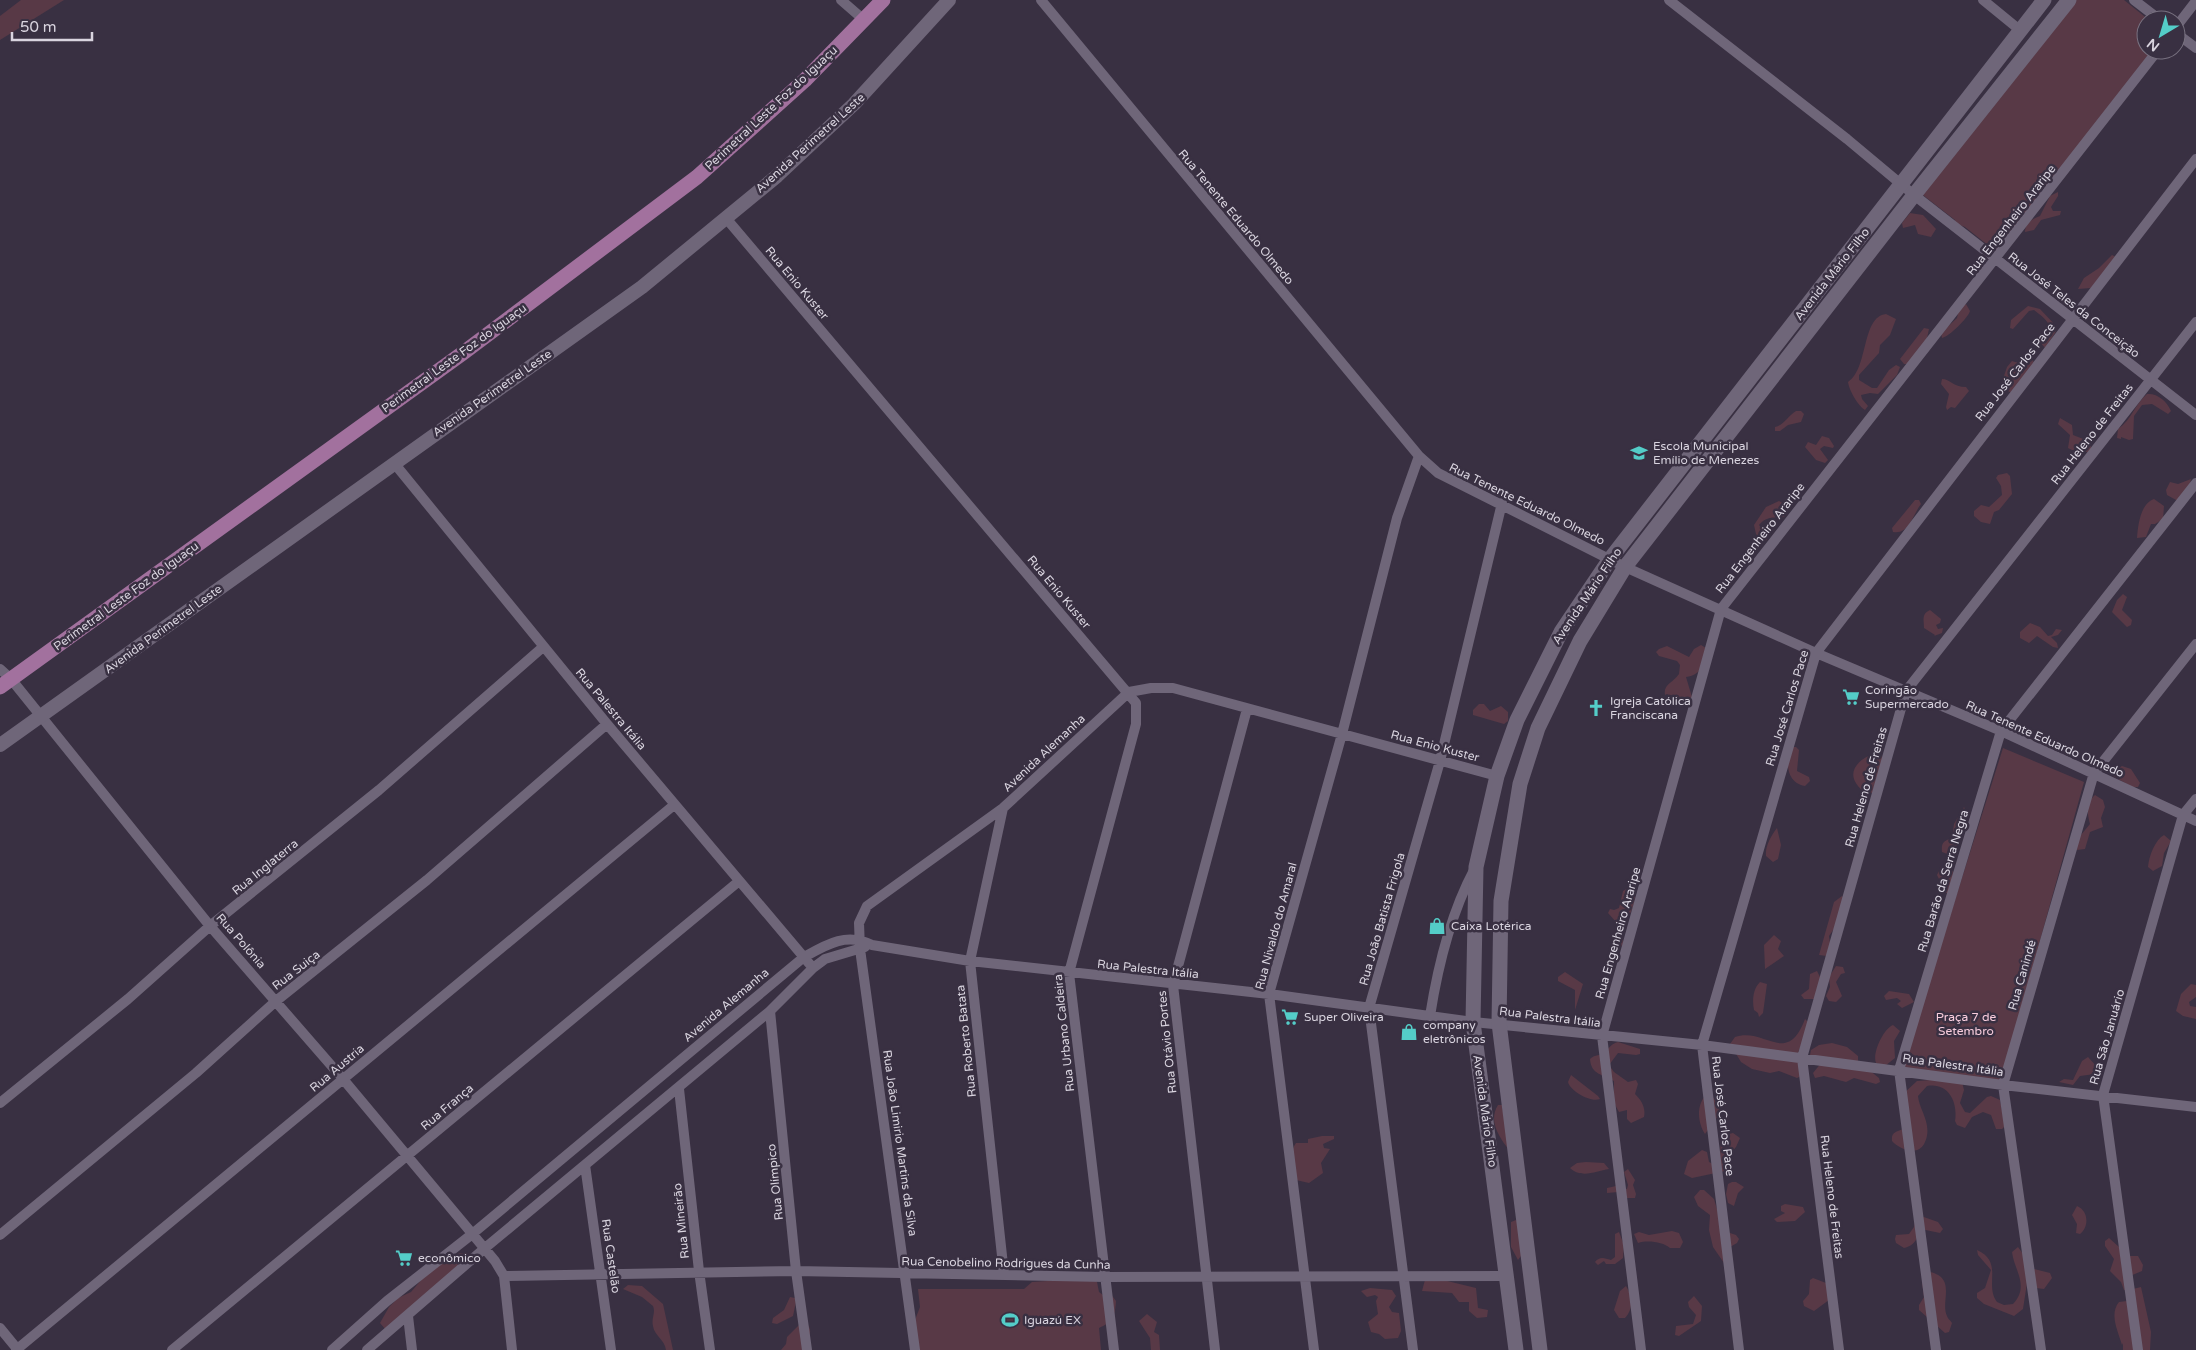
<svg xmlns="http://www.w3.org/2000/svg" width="2196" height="1350" viewBox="0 0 2196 1350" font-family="'Varela Round',sans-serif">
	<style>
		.green { fill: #583946 }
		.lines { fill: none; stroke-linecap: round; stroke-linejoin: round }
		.minor { stroke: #6f6679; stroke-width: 10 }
		.tertiary { stroke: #6f6679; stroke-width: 14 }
		.secondary { stroke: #6f6679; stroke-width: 15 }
		.trunk { stroke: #a2719e; stroke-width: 15 }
		.labels { text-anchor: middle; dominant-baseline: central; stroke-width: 5; stroke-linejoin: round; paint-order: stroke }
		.street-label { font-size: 12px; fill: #d9d4df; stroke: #393042 }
		.poi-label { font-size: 12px; fill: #d9d4df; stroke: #393042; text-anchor: start }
		.park-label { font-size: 12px; fill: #f9cddd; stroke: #393042 }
	</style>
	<rect width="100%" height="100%" fill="#393042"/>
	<!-- green -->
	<path class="green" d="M21 0H64L0 40V16Z
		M2072 0H2124L2149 20H2146V50H2155L1998 253 1965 227 1955 223V220L1919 192Z
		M2058 192V196L2051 207 2053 211H2061L2060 215 2041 220 2034 230 2025 232C2025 223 2032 219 2040 216L2050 196Z
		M1910 213 1923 215 1936 229 1931 237 1918 234 1915 225 1903 228 1902 223Z
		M2112 255 2116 257 2091 288 2078 289 2084 278 2099 268Z
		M1966 304 1970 311C1968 318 1949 337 1942 338L1941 333 1957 318 1959 309Z
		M2028 306 2040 309 2057 327 2055 333 2045 348 2040 342 2039 337 2049 331C2051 321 2041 316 2034 310L2029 311 2013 329 2010 328 2011 320Z
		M1886 314 1896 319 1890 335 1880 345 1879 353 1859 375V380L1872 388H1877L1889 370 1896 365 1900 367 1897 375 1878 394 1870 393 1861 395 1862 399 1868 406 1865 410C1858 406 1849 390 1848 382 1869 368 1861 317 1886 314Z
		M1924 328 1929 329 1927 338 1909 364H1904L1900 359Z
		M2033 360 2034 364 2013 393 2002 389 2001 385 2007 367 2012 361 2025 365Z
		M1942 379C1950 379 1953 387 1966 387L1969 391 1955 408 1951 407 1947 410 1946 407 1949 394 1941 384Z
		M2147 394C2157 393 2167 401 2171 411L2168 414 2152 404 2142 405 2134 416 2133 439 2129 440 2121 437V439L2117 438 2118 429C2131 421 2135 404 2147 394Z
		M1796 411H1801L1804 414 1801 422 1788 425 1780 431H1775V427C1784 425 1788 416 1796 411Z
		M2060 418 2072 425 2073 435 2091 442V449L2088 452 2072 450 2068 448 2070 435 2058 424Z
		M1822 436 1829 438 1834 446 1833 448 1824 446 1820 449 1828 460 1825 463 1816 460 1805 447 1808 442 1816 445Z
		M2007 473 2010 476 2012 494 1999 510 1994 512 1990 524 1981 522 1974 516V511L1981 505 1989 507 2002 495 2001 486 1996 478 1998 475Z
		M2191 479 2189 488 2178 501 2167 495 2166 490 2170 482 2178 484Z
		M2154 499 2164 506 2163 519 2155 524H2151L2146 537 2137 538C2138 526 2140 504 2154 499Z
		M1915 500H1919L1921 504C1913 514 1909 535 1893 532L1892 528Z
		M1779 501 1786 505 1787 514 1784 517C1775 518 1766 516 1759 525L1767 535V540L1762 541 1756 534 1754 525 1766 507Z
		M2123 594 2127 597 2122 610 2132 620 2131 625 2127 627 2112 612 2117 600Z
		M1930 610 1941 619 1940 623 1936 625 1938 629 1943 628 1942 633 1934 636 1935 635 1924 628C1924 621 1921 614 1930 610Z
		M2030 623 2040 627 2048 636 2052 635 2056 629 2062 630 2058 635 2051 637 2057 643 2058 648 2053 647 2037 636 2029 643 2020 638V632Z
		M1701 645 1706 648C1704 662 1703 675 1686 677L1692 697 1687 704 1682 705 1667 694 1665 695C1663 684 1673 683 1679 674L1680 665 1677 661 1659 656 1656 652 1659 649 1667 646 1689 657 1694 649Z
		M1479 704H1484L1490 711 1501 706 1508 712V721L1504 724 1473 715V710Z
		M1789 747H1796L1799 750 1797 771 1809 777 1810 781 1805 786C1785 782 1787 762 1789 747Z
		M2003 748 2084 782 2001 1081 1902 1068Z
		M1877 752 1883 758 1875 792 1867 794C1843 777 1853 761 1877 752Z
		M2122 766 2131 769 2140 783 2138 787H2132L2113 776 2112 772Z
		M2095 795 2103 800 2105 807 2101 818 2103 827 2090 832 2085 849 2077 850 2075 848 2080 836 2090 824C2087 813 2086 803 2095 795Z
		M1964 807 1966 811C1965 818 1961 824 1959 830 1957 841 1960 860 1942 852 1941 842 1944 841 1952 838L1954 824Z
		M1777 828 1781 845 1778 859 1773 862 1766 856C1765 846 1771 836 1777 828Z
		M2164 835 2171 841 2164 853 2162 866 2153 871 2148 867C2149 856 2155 840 2164 835Z
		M1945 865 1955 873 1951 893H1946L1937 875 1941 867Z
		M1631 886C1645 906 1615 925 1624 943L1615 953 1613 945 1617 923 1608 913 1610 909 1614 910 1619 908 1623 891Z
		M1842 896 1844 898 1838 923 1829 936 1831 950 1827 956 1819 955 1834 902Z
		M1774 935 1781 941 1778 949 1784 956 1765 969 1764 945Z
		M1836 966 1843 967 1845 973 1841 974 1836 982 1842 996 1836 1002 1829 1001 1826 996 1830 987 1829 977Z
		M1817 971 1821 979 1814 999H1804L1801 995 1809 989 1810 974Z
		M1565 972 1583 984 1575 1010V990L1558 981V977Z
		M1760 982 1767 984 1763 1013 1759 1017 1758 1013 1754 1010C1752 1000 1753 989 1760 982Z
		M2191 984 2196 985V997L2189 1002 2190 1006 2196 1007V1019L2183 1016 2176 1011 2181 994Z
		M1889 991 1909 994 1914 1002 1902 1008 1897 1004 1901 1001 1897 998 1886 1000 1884 996Z
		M1805 1019 1809 1023 1796 1059 1801 1067V1076L1797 1078 1779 1071 1770 1073 1752 1069 1741 1062 1730 1044 1735 1037C1765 1027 1787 1067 1805 1019Z
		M1893 1025 1900 1031 1894 1041 1895 1058 1885 1066 1876 1063C1872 1054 1883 1029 1893 1025Z
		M1618 1042 1640 1049V1054L1636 1055 1618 1053 1609 1065 1614 1072 1628 1082 1636 1080 1638 1084 1635 1094C1641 1100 1646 1107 1644 1117L1631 1123 1627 1119V1110L1619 1112 1614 1103V1081C1603 1074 1591 1075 1590 1059 1595 1054 1601 1056 1605 1052 1610 1047 1611 1044 1618 1042Z
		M1832 1043 1847 1047 1858 1056V1061L1879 1078 1880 1082 1876 1084 1854 1078 1846 1082 1824 1076 1815 1078 1813 1073 1822 1062 1810 1055 1811 1050 1819 1045Z
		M2088 1057 2098 1068 2095 1074 2080 1076 2073 1085 2059 1082 2064 1079 2073 1080 2082 1061Z
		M1571 1075 1598 1096 1600 1099C1591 1103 1570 1091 1568 1082Z
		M1931 1080 1962 1082 1964 1090 1960 1103 1965 1112 1970 1113 1987 1097 1991 1096 2000 1100 2005 1126 2002 1129H1996L1991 1115 1983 1112 1972 1117 1965 1128 1957 1125 1955 1121C1958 1103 1949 1082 1927 1086L1918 1096C1919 1110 1933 1124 1925 1142 1919 1157 1900 1150 1892 1141 1891 1132 1896 1132 1903 1129V1094L1917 1081Z
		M1705 1096H1712L1720 1107 1718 1116 1705 1134C1698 1123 1696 1107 1705 1096Z
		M1498 1105H1502L1509 1150C1499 1137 1488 1121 1498 1105Z
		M1733 1133 1740 1138 1736 1147 1727 1157 1730 1170 1692 1178 1684 1174 1688 1161 1702 1150 1707 1152 1709 1162 1713 1164 1720 1159 1721 1136Z
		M1322 1136H1334V1139L1323 1144 1324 1148 1330 1149 1321 1163 1323 1173 1309 1183 1296 1180C1294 1168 1288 1153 1296 1143H1308V1139Z
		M1586 1162 1604 1163 1609 1169C1596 1171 1582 1179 1570 1168L1577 1163Z
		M1628 1169 1635 1180 1633 1185 1636 1194 1635 1198H1626L1618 1192 1607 1193V1188L1616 1186 1627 1189 1628 1185 1624 1172Z
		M1732 1182H1736L1744 1187 1738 1193 1734 1206 1728 1203 1726 1194 1728 1184Z
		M1700 1190H1704L1714 1199 1719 1216 1727 1232 1736 1235 1739 1239 1737 1243 1730 1247 1724 1263 1713 1247 1709 1230 1710 1215 1698 1206 1694 1197Z
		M1785 1204 1803 1207 1805 1212 1795 1221 1777 1222 1774 1219 1785 1213 1781 1211V1206Z
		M2077 1206C2089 1211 2089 1227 2080 1234L2076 1233 2077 1224 2072 1215Z
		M1921 1216 1938 1222 1943 1229 1940 1233 1921 1229C1916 1239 1916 1245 1904 1248L1896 1243 1895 1239 1896 1235 1909 1234 1914 1227 1915 1222Z
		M1516 1220 1519 1223 1523 1253 1518 1260 1511 1247V1222Z
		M1672 1231 1679 1233 1683 1242 1680 1248H1670C1663 1242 1648 1240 1638 1243L1634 1234 1639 1232 1649 1235Z
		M1619 1232 1624 1245 1623 1258 1615 1264H1606L1604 1261 1598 1265 1595 1262C1600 1256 1604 1258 1611 1260L1615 1257V1234Z
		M2109 1238 2129 1256H2138L2143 1265 2142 1271 2130 1276 2129 1290H2124L2121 1282 2110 1271 2114 1259 2105 1246V1241Z
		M2018 1247 2034 1269 2050 1273 2052 1278 2044 1289 2036 1288 2027 1283 2023 1309 2014 1316 1984 1304 1977 1298V1293L1985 1288 1991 1270 1978 1255 1977 1250C2004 1262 1984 1285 1997 1302L2004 1305 2013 1304C2030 1286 2014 1270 2012 1252Z
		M460 1253 470 1254H467L459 1265 386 1330 380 1323 389 1307 398 1298 411 1292 422 1279 444 1261Z
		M1930 1272C1957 1278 1940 1302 1947 1316 1948 1319 1950 1320 1952 1323L1949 1332 1945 1333 1919 1310V1305L1924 1297 1922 1282Z
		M1092 1278 1097 1282 1099 1292 1103 1295 1110 1293 1116 1301C1115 1316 1113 1322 1099 1328L1101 1350H918L915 1320 920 1307 918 1289H1024L1032 1282Z
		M1813 1278 1826 1283 1829 1300 1814 1311 1804 1306 1803 1301 1809 1294 1810 1280Z
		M1425 1280H1443L1476 1288 1478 1308 1488 1310 1487 1317 1477 1318 1469 1311V1302H1459L1452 1293 1422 1291Z
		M628 1285 642 1286 663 1304 673 1350H666C665 1340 654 1335 653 1326 651 1318 656 1313 653 1306L642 1297 623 1289Z
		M1626 1286C1632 1295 1634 1309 1625 1318H1619L1614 1310 1620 1291Z
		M2141 1287 2151 1332 2150 1350H2123V1343L2122 1345C2118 1331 2109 1314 2119 1302L2127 1301 2133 1289Z
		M1370 1288 1392 1290 1396 1296 1389 1307 1392 1312 1399 1313 1401 1331 1398 1338 1385 1339 1379 1334 1371 1332 1368 1322 1378 1314 1376 1301 1378 1297 1375 1295 1367 1297 1361 1291Z
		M1694 1296 1702 1306 1701 1321 1679 1336 1675 1335 1676 1326 1693 1324 1696 1315 1689 1307 1688 1302Z
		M790 1297 795 1298 796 1302 793 1316 777 1324 772 1323 773 1318 784 1310Z
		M1147 1314 1157 1322 1154 1332 1159 1335 1160 1350H1151L1150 1338 1139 1321Z
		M799 1325H808C815 1336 803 1341 802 1350H781L786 1344 787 1337Z"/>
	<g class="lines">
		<!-- minor -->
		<path class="minor" d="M841 0 864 20
			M1041 0 1419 456 1438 473 1625 567 1816 653 2001 731 2196 821
			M1669 0 1847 139 1914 195 2196 415
			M1983 0 2021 31
			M2134 0 2160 20
			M2176 27 2196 1
			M2176 33 2196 48
			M725 217 1136 703V724L1069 973 1114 1350
			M394 463 607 724 813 968
			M0 669 11 679 210 926 343 1079 495 1261 504 1276 512 1350
			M1129 692 1151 688H1173L1497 776
			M1003 808 970 961 1004 1274
			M770 1011 796 1271 807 1350
			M1430 1016C1438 965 1450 915 1474 870
			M679 1089 699 1271 710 1350
			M0 1103 128 999 210 926 379 790 543 647
			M585 1165 611 1350
			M0 1235 196 1073 276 1001 427 880 607 724
			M504 1276 796 1271 1105 1277 1507 1276
			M408 1316 412 1350
			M0 1328 18 1350
			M16 1350 674 805
			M172 1350 738 882
			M332 1350 387 1301 471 1235 804 957C827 944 847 932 872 945L970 961 1269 994 1473 1022 1702 1045 2003 1085 2196 1107
			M367 1350 485 1248 770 1011 813 968 825 959 865 947
			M915 1350 860 949 859 923 867 906 1003 808 1129 692
			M1215 1350 1173 985 1247 709
			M1314 1350 1269 994 1342 734 1397 518 1419 456
			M1413 1350 1369 1008 1440 761 1502 503
			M1641 1350 1602 1036 1721 609 2158 50
			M1739 1350 1702 1045 1816 653 2196 159
			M1839 1350 1802 1058 1906 691 2196 322
			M1936 1350 1899 1070 2001 731 2196 483
			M2041 1350 2003 1085 2094 773 2196 644
			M2138 1350 2103 1095 2183 815 2196 799"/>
		<!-- tertiary -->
		<path class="tertiary" d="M0 745 642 287 777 176 854 104 949 0"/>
		<!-- secondary -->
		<path class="secondary" d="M1516 1350 1473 1022 1476 867 1497 776 1517 720 1561 632 1610 559 2044 0
			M1540 1350 1499 1023 1501 901 1520 784 1538 728 1580 641 1625 567 1914 195 2069 0"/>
		<!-- trunk -->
		<path class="trunk" d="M0 687 463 353 697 177 805 80 883 0"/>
	</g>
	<!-- icons -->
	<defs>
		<g id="school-bare" transform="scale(1.35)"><path d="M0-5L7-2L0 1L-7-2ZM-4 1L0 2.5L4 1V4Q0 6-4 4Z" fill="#54cdc8" stroke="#393042" stroke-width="2.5" paint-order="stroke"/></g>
		<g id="supermarket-bare" transform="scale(1.35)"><path d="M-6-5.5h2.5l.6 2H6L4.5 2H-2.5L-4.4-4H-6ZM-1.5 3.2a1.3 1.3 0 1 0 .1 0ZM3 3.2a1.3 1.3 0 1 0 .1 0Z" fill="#54cdc8" stroke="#393042" stroke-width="2.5" paint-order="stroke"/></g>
		<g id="church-bare" transform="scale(1.35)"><path d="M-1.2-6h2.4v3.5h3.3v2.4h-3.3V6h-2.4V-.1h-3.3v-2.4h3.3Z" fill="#54cdc8" stroke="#393042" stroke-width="2.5" paint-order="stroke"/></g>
		<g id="shop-bare" transform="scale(1.35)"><path d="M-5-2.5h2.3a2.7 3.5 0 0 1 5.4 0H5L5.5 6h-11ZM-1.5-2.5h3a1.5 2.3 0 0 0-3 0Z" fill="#54cdc8" stroke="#393042" stroke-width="2.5" paint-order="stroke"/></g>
		<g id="stadium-bare" transform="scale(1.35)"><path d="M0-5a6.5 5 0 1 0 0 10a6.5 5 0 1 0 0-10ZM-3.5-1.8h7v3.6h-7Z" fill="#54cdc8" stroke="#393042" stroke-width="2.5" paint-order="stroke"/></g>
	</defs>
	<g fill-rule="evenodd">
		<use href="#school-bare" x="1639" y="453"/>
		<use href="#supermarket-bare" x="1851" y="697"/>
		<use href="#church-bare" x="1596" y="708"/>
		<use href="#shop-bare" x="1437" y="926"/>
		<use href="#supermarket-bare" x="1290" y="1017"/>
		<use href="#shop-bare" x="1409" y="1032"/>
		<use href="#supermarket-bare" x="404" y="1258"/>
		<use href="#stadium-bare" x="1010" y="1320"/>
	</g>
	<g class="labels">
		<!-- street labels -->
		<g class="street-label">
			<text transform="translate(771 108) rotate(-43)">Perimetral Leste Foz do Iguaçu</text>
			<text transform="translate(810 143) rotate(-42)">Avenida Perimetrel Leste</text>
			<text transform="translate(1236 217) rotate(50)">Rua Tenente Eduardo Olmedo</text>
			<text transform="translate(2011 220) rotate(-52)">Rua Engenheiro Araripe</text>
			<text transform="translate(1832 274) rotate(-52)">Avenida Mário Filho</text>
			<text transform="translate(797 283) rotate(50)">Rua Enio Kuster</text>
			<text transform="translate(2074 305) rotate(38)">Rua José Teles da Conceição</text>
			<text transform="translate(454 358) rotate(-36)">Perimetral Leste Foz do Iguaçu</text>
			<text transform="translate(2015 372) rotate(-52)">Rua José Carlos Pace</text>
			<text transform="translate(492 393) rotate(-35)">Avenida Perimetrel Leste</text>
			<text transform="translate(2092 434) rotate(-52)">Rua Heleno de Freitas</text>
			<text transform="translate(1527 504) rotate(26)">Rua Tenente Eduardo Olmedo</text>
			<text transform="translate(1760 538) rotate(-52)">Rua Engenheiro Araripe</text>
			<text transform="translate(1059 592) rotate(50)">Rua Enio Kuster</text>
			<text transform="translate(126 596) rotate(-36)">Perimetral Leste Foz do Iguaçu</text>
			<text transform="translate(1587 596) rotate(-56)">Avenida Mário Filho</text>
			<text transform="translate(163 629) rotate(-36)">Avenida Perimetrel Leste</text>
			<text transform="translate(1787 708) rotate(-73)">Rua José Carlos Pace</text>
			<text transform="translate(611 709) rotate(50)">Rua Palestra Itália</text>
			<text transform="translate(2045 739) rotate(24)">Rua Tenente Eduardo Olmedo</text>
			<text transform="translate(1435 746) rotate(15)">Rua Enio Kuster</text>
			<text transform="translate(1044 753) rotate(-43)">Avenida Alemanha</text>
			<text transform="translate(1866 787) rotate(-74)">Rua Heleno de Freitas</text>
			<text transform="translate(265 867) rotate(-39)">Rua Inglaterra</text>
			<text transform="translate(1943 881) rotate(-73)">Rua Barão da Serra Negra</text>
			<text transform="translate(1382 919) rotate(-74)">Rua João Batista Frigola</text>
			<text transform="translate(1276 926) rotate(-75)">Rua Nivaldo do Amaral</text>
			<text transform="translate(1618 933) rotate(-74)">Rua Engenheiro Araripe</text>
			<text transform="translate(241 941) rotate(49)">Rua Polônia</text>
			<text transform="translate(1148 969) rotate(6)">Rua Palestra Itália</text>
			<text transform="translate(296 970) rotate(-38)">Rua Suiça</text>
			<text transform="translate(2022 975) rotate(-74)">Rua Canindé</text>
			<text transform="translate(726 1005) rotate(-40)">Avenida Alemanha</text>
			<text transform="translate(1550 1017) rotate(7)">Rua Palestra Itália</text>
			<text transform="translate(1064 1033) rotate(-96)">Rua Urbano Caldeira</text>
			<text transform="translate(2107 1037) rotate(-74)">Rua São Januário</text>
			<text transform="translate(966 1041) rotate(-96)">Rua Roberto Batata</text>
			<text transform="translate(1167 1042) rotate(-96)">Rua Otávio Portes</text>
			<text transform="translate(1953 1065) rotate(8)">Rua Palestra Itália</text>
			<text transform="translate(337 1068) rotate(-40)">Rua Austria</text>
			<text transform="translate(447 1107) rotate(-40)">Rua França</text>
			<text transform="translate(1485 1111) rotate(82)">Avenida Mário Filho</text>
			<text transform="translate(1723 1116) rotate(83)">Rua José Carlos Pace</text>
			<text transform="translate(900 1143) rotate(82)">Rua João Limirio Martins da Silva</text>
			<text transform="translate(775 1182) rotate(-96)">Rua Olímpico</text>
			<text transform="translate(1832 1197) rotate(83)">Rua Heleno de Freitas</text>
			<text transform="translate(681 1221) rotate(-96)">Rua Mineirão</text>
			<text transform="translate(611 1256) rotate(82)">Rua Castelão</text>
			<text transform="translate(1006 1263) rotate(1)">Rua Cenobelino Rodrigues da Cunha</text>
		</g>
		<!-- poi labels -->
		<g class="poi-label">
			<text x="1653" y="446">Escola Municipal<tspan x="1653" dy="14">Emílio de Menezes</tspan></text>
			<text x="1865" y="690">Coringão<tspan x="1865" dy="14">Supermercado</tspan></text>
			<text x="1610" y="701">Igreja Católica<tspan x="1610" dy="14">Franciscana</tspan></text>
			<text x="1451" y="926">Caixa Lotérica</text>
			<text x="1304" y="1017">Super Oliveira</text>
			<text x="1423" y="1025">company<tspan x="1423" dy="14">eletrônicos</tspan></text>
			<text x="418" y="1258">econômico</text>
			<text x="1024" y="1320">Iguazú EX</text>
		</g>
		<!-- park labels -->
		<g class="park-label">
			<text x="1966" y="1017">Praça 7 de<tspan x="1966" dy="14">Setembro</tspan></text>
		</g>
	</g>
	<!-- north arrow -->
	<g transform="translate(2161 35) rotate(218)"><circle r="24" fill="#393042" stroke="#797281"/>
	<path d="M0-4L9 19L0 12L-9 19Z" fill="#54cdc8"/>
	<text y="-8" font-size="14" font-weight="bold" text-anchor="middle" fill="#d9d4df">N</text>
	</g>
	<!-- scale -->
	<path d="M12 32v8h80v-8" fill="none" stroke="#d9d4df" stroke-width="2.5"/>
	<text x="20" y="32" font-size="15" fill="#d9d4df" stroke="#393042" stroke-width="4" paint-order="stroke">50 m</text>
</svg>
